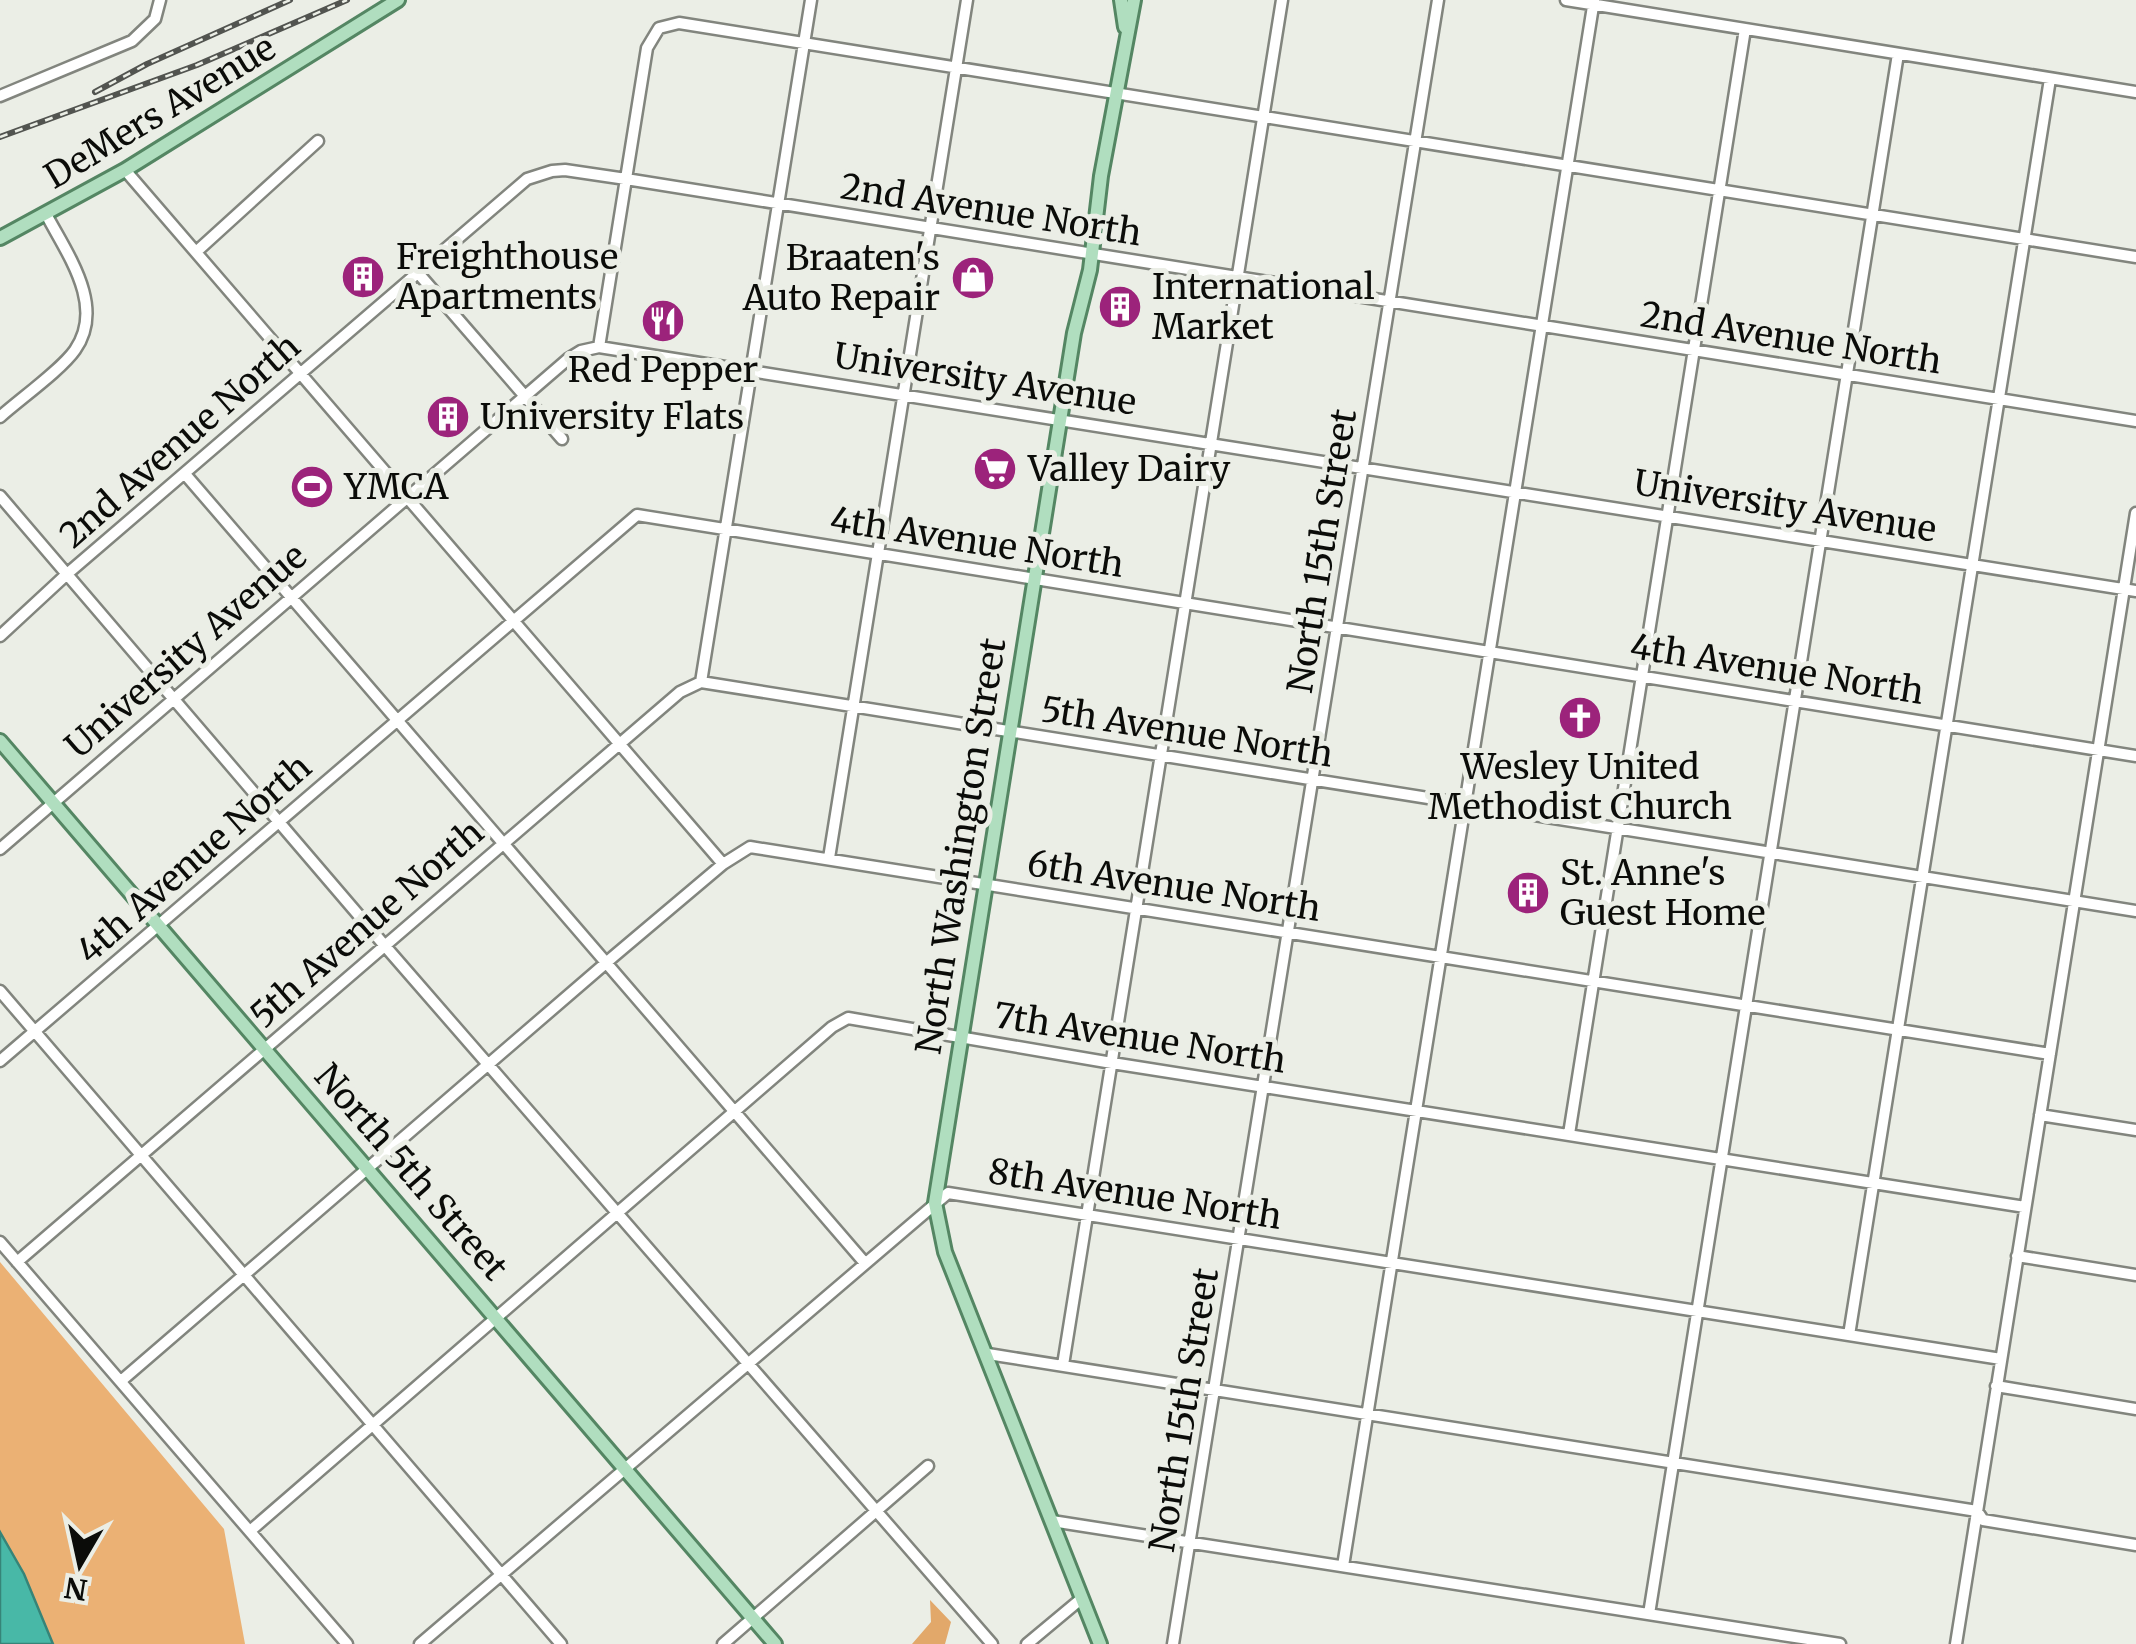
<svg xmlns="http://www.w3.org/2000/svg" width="2136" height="1644" viewBox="0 0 2136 1644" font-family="Merriweather,serif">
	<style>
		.green { fill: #ebb174 }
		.forest { fill: #e2a86a }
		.water { fill: #48b8a7; stroke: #368478; stroke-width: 2.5 }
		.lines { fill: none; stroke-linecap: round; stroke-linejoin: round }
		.minor-casing { stroke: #82857e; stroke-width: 15 }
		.major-casing { stroke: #548663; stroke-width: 18 }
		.minor { stroke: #fff; stroke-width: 10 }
		.major { stroke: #b0debf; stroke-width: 12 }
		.rail-casing { stroke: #525450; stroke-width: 6 }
		.rail { stroke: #ebeee6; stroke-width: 2.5; stroke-dasharray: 8; stroke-linecap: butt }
		.labels { text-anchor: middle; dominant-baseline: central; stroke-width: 10; stroke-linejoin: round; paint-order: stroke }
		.street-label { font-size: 35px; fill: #0b0c09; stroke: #ebeee6 }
		.poi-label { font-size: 35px; fill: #0b0c09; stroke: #ebeee6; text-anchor: start }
	</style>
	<rect width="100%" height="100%" fill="#ebeee6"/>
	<!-- green -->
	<path class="green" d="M0 1262 224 1529 245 1644H53L24 1574 0 1532Z"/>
	<!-- forest -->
	<path class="forest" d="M930 1600 951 1622 945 1644H912L931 1622Z"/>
	<!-- water -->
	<path class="water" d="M0 1532 24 1574 53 1644H0Z"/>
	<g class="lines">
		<!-- minor casing -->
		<g class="minor-casing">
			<path id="minor" d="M1566 0 2136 92
				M0 96 132 41 155 19 160 0
				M125 170 723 864
				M196 252 318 141
				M418 273 562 439
				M599 347 647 48 659 28 679 23 2136 257
				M0 417C20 399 61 370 75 350 106 306 67 254 46 214
				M185 474 864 1262
				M0 496 385 946 992 1644
				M0 636 67 574 527 179 552 171 565 170 626 179 2136 421
				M701 682 811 0
				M0 849 568 359 581 351 599 347 2136 591
				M829 858 967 0
				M0 991 561 1644
				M0 1061 637 515 2136 756
				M2040 1115 2136 1130
				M1569 1134 1745 29
				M0 1242 347 1644
				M2017 1256 2136 1275
				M17 1262 680 692 701 682 2136 911
				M1849 1335 2050 79
				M988 1354 1977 1511 1983 1520 2136 1545
				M1063 1365 1282 0
				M121 1381 614 956 723 864 750 847 2050 1054
				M1996 1386 2136 1409
				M1052 1521 1840 1644
				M250 1531 832 1027 848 1018 1112 1063 2025 1207
				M1343 1566 1594 0
				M1649 1614 1898 54
				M420 1644 948 1193 2001 1359
				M723 1644 928 1466
				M1027 1644 1081 1599
				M1173 1644 1438 0
				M1956 1644 2136 513"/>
		</g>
		<!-- major casing -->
		<g class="major-casing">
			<path id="major" d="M1121 0 1125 27
				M0 238 125 170 398 0
				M0 741 775 1644
				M1100 1644 945 1252 935 1203 1074 333 1090 270 1101 176 1134 0"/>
		</g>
		<!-- minor -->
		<use href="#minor" class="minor"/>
		<!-- major -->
		<use href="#major" class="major"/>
		<!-- rail casing -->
		<g class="rail-casing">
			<path id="rail" d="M95 92 147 64 290 0
				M0 137 197 65 347 0"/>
		</g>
		<!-- rail -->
		<use href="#rail" class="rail"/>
	</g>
	<!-- icons -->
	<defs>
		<g id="building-disc" transform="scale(2.25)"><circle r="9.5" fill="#9c237b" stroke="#ebeee6"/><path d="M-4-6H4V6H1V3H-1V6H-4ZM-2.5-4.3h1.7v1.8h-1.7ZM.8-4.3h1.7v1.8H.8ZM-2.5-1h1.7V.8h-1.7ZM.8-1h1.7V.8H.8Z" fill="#fff"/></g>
		<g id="shop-disc" transform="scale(2.25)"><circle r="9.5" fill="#9c237b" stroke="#ebeee6"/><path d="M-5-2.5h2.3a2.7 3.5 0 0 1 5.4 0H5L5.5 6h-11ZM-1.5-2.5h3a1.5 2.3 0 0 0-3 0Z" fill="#fff"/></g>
		<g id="restaurant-disc" transform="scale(2.25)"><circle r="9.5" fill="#9c237b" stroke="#ebeee6"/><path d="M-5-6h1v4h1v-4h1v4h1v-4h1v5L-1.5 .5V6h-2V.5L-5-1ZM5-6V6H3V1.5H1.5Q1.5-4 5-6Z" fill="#fff"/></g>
		<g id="supermarket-disc" transform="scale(2.25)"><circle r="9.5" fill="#9c237b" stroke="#ebeee6"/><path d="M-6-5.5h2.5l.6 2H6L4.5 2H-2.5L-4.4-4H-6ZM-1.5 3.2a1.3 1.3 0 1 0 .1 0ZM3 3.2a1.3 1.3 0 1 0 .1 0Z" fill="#fff"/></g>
		<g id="stadium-disc" transform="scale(2.25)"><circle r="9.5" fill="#9c237b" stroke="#ebeee6"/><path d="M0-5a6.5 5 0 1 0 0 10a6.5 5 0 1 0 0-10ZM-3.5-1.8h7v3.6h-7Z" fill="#fff"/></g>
		<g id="church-disc" transform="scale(2.25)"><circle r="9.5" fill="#9c237b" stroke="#ebeee6"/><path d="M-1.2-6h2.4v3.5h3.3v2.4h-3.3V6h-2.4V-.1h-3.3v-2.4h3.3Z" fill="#fff"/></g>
	</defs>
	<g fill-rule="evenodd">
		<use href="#building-disc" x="363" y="277"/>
		<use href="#shop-disc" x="973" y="278"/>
		<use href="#building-disc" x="1120" y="307"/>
		<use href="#restaurant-disc" x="663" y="321"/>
		<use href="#building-disc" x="448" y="417"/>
		<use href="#supermarket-disc" x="995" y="469"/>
		<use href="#stadium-disc" x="312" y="487"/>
		<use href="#church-disc" x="1580" y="718"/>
		<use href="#building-disc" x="1528" y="893"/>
	</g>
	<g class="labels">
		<!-- street labels -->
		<g class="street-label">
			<text transform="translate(160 112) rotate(-31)">DeMers Avenue</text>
			<text transform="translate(991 210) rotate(9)">2nd Avenue North</text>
			<text transform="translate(1791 338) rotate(9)">2nd Avenue North</text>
			<text transform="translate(985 379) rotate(9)">University Avenue</text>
			<text transform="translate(180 441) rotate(-41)">2nd Avenue North</text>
			<text transform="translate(1785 506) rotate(9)">University Avenue</text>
			<text transform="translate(977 542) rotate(9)">4th Avenue North</text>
			<text transform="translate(1322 551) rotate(-81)">North 15th Street</text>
			<text transform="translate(186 651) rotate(-41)">University Avenue</text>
			<text transform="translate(1777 669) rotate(9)">4th Avenue North</text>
			<text transform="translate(1187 732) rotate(9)">5th Avenue North</text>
			<text transform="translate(961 846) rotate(-81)">North Washington Street</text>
			<text transform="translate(194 859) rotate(-41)">4th Avenue North</text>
			<text transform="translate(1174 886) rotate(9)">6th Avenue North</text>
			<text transform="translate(367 924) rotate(-41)">5th Avenue North</text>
			<text transform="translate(1140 1038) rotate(9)">7th Avenue North</text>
			<text transform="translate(411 1172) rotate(49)">North 5th Street</text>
			<text transform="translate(1135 1194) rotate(9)">8th Avenue North</text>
			<text transform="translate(1184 1410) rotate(-81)">North 15th Street</text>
		</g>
		<!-- poi labels -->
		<g class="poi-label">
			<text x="396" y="257">Freighthouse<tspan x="396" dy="40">Apartments</tspan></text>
			<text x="940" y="258" text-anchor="end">Braaten's<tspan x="940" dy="40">Auto Repair</tspan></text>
			<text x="1152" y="287">International<tspan x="1152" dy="40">Market</tspan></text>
			<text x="663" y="370" text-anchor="middle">Red Pepper</text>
			<text x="480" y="417">University Flats</text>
			<text x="1028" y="469">Valley Dairy</text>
			<text x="344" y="487">YMCA</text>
			<text x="1580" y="767" text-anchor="middle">Wesley United<tspan x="1580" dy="40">Methodist Church</tspan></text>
			<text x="1560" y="873">St. Anne's<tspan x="1560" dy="40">Guest Home</tspan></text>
		</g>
	</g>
	<!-- north arrow -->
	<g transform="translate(80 1564) rotate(189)" stroke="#ebeee6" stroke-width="8" paint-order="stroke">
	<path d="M0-8L18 38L0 25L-18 38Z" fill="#0b0c09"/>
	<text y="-15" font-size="28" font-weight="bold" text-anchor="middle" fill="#0b0c09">N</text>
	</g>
</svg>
